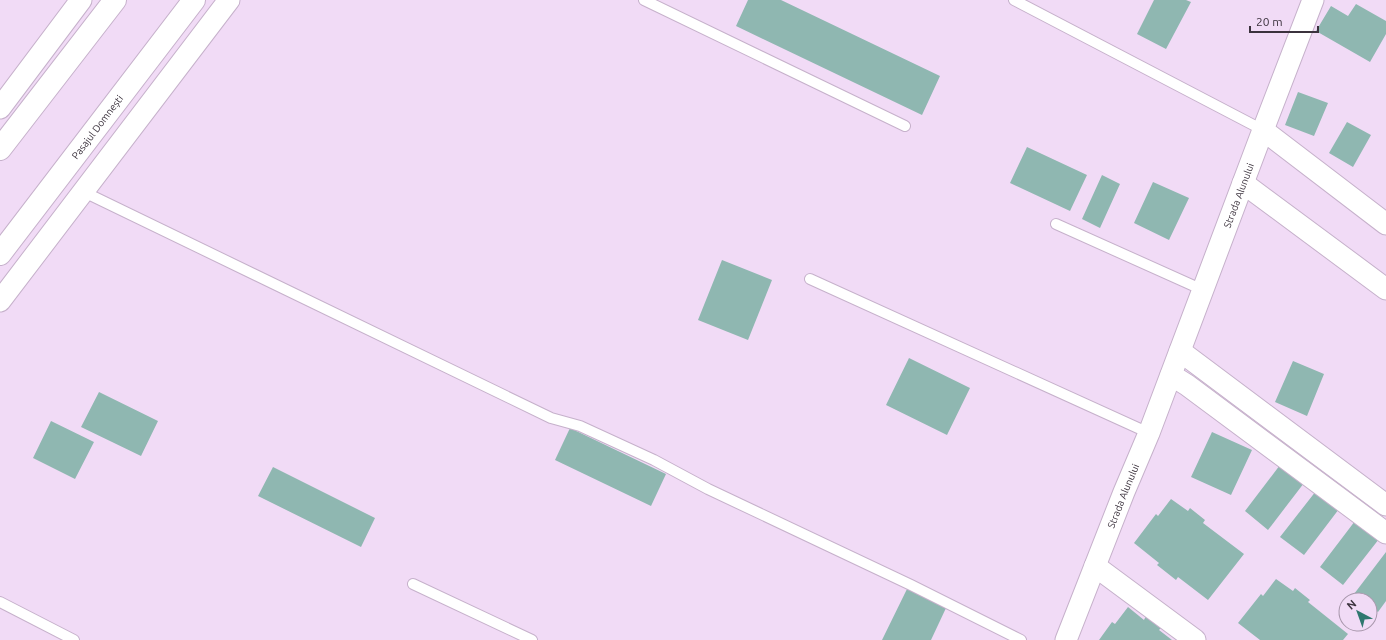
<svg xmlns="http://www.w3.org/2000/svg" width="1386" height="640" viewBox="0 0 1386 640" font-family="Ubuntu,sans-serif">
	<style>
		.building { fill: #8fb7b1 }
		.lines { fill: none; stroke-linecap: round; stroke-linejoin: round }
		.lane-casing { stroke: #c6b1cb; stroke-width: 12 }
		.street-casing { stroke: #c6b1cb; stroke-width: 23 }
		.secondary-casing { stroke: #c6b1cb; stroke-width: 24 }
		.lane { stroke: #fff; stroke-width: 10 }
		.street { stroke: #fff; stroke-width: 21 }
		.secondary { stroke: #fff; stroke-width: 22 }
		.labels { text-anchor: middle; dominant-baseline: central; stroke-width: 3.5; stroke-linejoin: round; paint-order: stroke }
		.street-label { font-size: 10px; fill: #3b323d; stroke: #f1dbf6 }
	</style>
	<rect width="100%" height="100%" fill="#f1dbf6"/>
	<!-- building -->
	<path class="building" d="M748 0H781L940 76 922 115 736 26Z
		M1154 0H1186L1191 2 1166 49 1137 34Z
		M1356 4 1386 21V34L1370 62 1316 31 1331 6 1348 16Z
		M1298 92 1328 103 1314 136 1285 125Z
		M1347 122 1371 135 1353 167 1329 153Z
		M1027 147 1087 175 1070 211 1010 183Z
		M1102 175 1120 184 1100 228 1082 219Z
		M1153 182 1189 198 1169 240 1134 223Z
		M722 260 772 280 748 340 698 320Z
		M909 358 970 388 947 435 886 405Z
		M1293 361 1324 374 1307 416 1275 402Z
		M99 392 158 421 141 456 81 427Z
		M51 421 94 442 75 479 33 458Z
		M570 428 666 474 651 506 555 460Z
		M1212 432 1252 450 1231 495 1191 477Z
		M1280 465 1304 483 1268 530 1245 511Z
		M273 467 375 518 361 547 258 496Z
		M1316 491 1339 509 1304 555 1280 537Z
		M1171 499 1188 511 1190 508 1205 520 1203 523 1244 554 1208 600 1178 577 1176 580 1157 565 1159 563 1134 543 1156 514 1158 516Z
		M1355 521 1379 539 1343 585 1320 567Z
		M1386 552V601L1378 612 1370 606V600H1362L1354 594Z
		M1276 579 1293 591 1295 588 1310 600 1308 602 1348 634 1343 640H1260L1238 623 1261 594 1263 596Z
		M907 589 946 608 931 640H882Z
		M1128 607 1144 620 1146 616 1161 628 1159 630 1172 640H1099L1112 622 1115 624Z"/>
	<g class="lines">
		<!-- lane casing -->
		<g class="lane-casing">
			<path id="lane" d="M644 0 905 126
				M1014 0 1263 130
				M84 192 551 418 580 426 654 460 708 489 911 585 1021 640
				M1056 224 1203 290
				M810 279 1149 433
				M413 584 532 640
				M0 602 74 640"/>
		</g>
		<!-- street casing -->
		<g class="street-casing">
			<g id="street">
				<path d="M0 108 81 0"/>
				<path d="M1263 130 1386 224"/>
				<path d="M1243 183 1386 289"/>
				<path d="M0 301 229 0"/>
				<path d="M1180 351 1386 505"/>
				<path d="M1171 375 1187 385 1386 533"/>
				<path d="M1095 566 1195 640"/>
				<path id="s1" d="M1066 640 1124 492 1149 433 1263 130 1313 0"/>
			</g>
		</g>
		<!-- secondary casing -->
		<g class="secondary-casing">
			<g id="secondary">
				<path d="M0 149 115 0"/>
				<path id="s2" d="M0 254 194 0"/>
			</g>
		</g>
		<!-- lane -->
		<use href="#lane" class="lane"/>
		<!-- street -->
		<use href="#street" class="street"/>
		<!-- secondary -->
		<use href="#secondary" class="secondary"/>
	</g>
	<g class="labels">
		<!-- street labels -->
		<g class="street-label">
			<text stroke="none"><textPath href="#s2" startOffset="160">Pasajul Domnești</textPath></text>
			<text stroke="none"><textPath href="#s1" startOffset="477">Strada Alunului</textPath></text>
			<text stroke="none"><textPath href="#s1" startOffset="155">Strada Alunului</textPath></text>
		</g>
	</g>
	<!-- north arrow -->
	<g transform="translate(1358 612) rotate(319)"><circle r="19" fill="#f1dbf6" stroke="#a897ac"/>
	<path d="M0-3L7 15L0 10L-7 15Z" fill="#2f776f"/>
	<text y="-6" font-size="11" font-weight="bold" text-anchor="middle" fill="#3b323d">N</text>
	</g>
	<!-- scale -->
	<path d="M1250 26v6h68v-6" fill="none" stroke="#3b323d" stroke-width="2"/>
	<text x="1256" y="26" font-size="12" fill="#3b323d" stroke="#f1dbf6" stroke-width="3" paint-order="stroke">20 m</text>
</svg>
